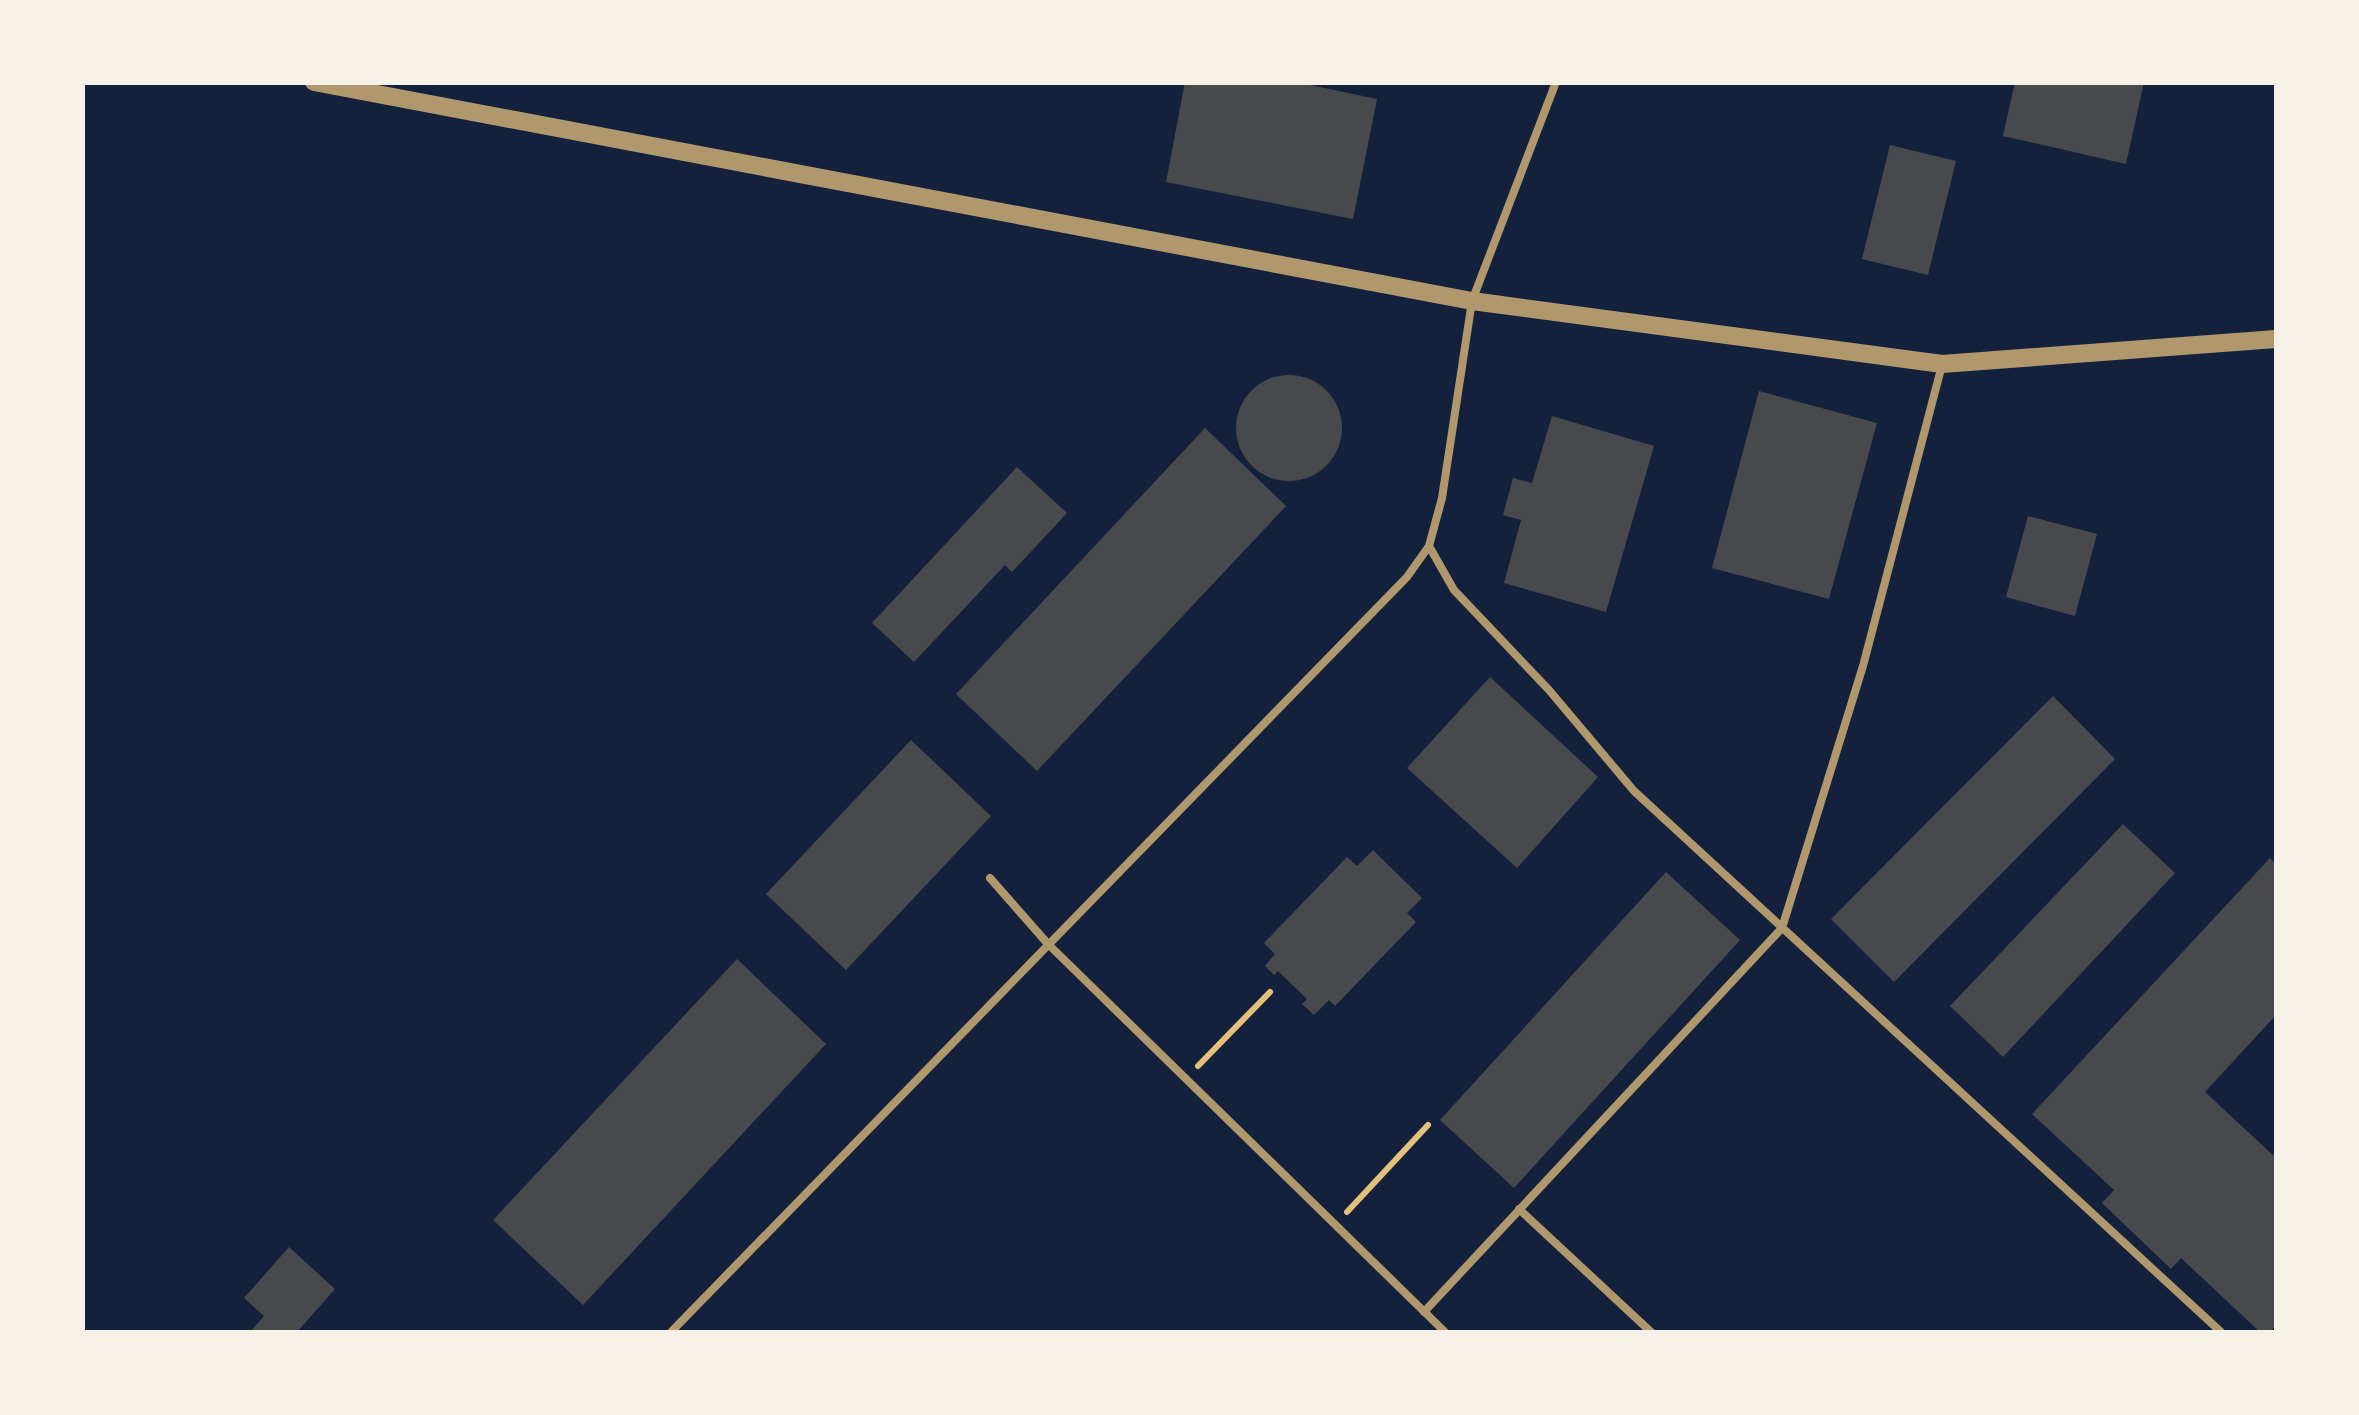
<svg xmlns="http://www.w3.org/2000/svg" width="2359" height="1415" viewBox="0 0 2359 1415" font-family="Raleway,sans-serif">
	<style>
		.building { fill: #48494c }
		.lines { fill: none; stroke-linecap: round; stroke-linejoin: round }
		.path { stroke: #e5c07b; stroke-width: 6 }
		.service { stroke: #b1986c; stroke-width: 8 }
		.tertiary { stroke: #b1986c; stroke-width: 18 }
	</style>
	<rect width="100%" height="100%" fill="#14213d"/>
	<!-- building -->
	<path class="building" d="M1185 82H1296L1377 99 1353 219 1166 182Z
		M2015 82H2144L2126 164 2003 136Z
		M1890 145 1956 161 1928 275 1862 259Z
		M1236 428a53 53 0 1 1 106 0a53 53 0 1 1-106 0Z
		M1759 391 1877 423 1829 599 1712 568Z
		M1552 416 1654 446 1606 612 1504 583 1521 520 1503 515 1513 478 1532 483Z
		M1205 428 1286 506 1037 771 956 694Z
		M1017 467 1067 513 1012 572 1005 565 914 662 872 623Z
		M2028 516 2097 534 2075 616 2006 597Z
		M1490 677 1598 777 1517 868 1407 768Z
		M2053 696 2115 759 1894 982 1831 919Z
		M911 740 991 816 846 970 766 894Z
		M2123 824 2175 873 2003 1057 1950 1006Z
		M1373 850 1422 898 1407 913 1416 922 1335 1006 1329 1000 1314 1015 1302 1004 1307 999 1278 971 1274 975 1265 966 1275 954 1264 943 1347 857 1357 866Z
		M2270 858 2276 864V1015L2205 1092 2275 1157 2276 1155V1325L2270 1332H2260L2181 1258 2171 1269 2102 1203 2114 1190 2032 1114Z
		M1666 872 1740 940 1514 1188 1440 1120Z
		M737 959 826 1044 583 1305 493 1220Z
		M289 1247 335 1289 297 1332H250L264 1316 244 1298Z"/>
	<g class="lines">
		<!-- path -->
		<path class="path" d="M1198 1066 1270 992
			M1347 1212 1428 1125"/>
		<!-- service -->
		<path class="service" d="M1429 546 1454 590 1549 690 1634 791 2221 1332
			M990 878 1048 944 1445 1332
			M1519 1209 1651 1332
			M1424 1312 1782 928 1863 666 1942 365
			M671 1332 1407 577 1429 546 1442 498 1472 301 1556 82"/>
		<!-- tertiary -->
		<path class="tertiary" d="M314 82 1472 301 1942 364 2276 339"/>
	</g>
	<!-- border -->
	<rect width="2359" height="1415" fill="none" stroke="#f6f1e7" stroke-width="170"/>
</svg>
